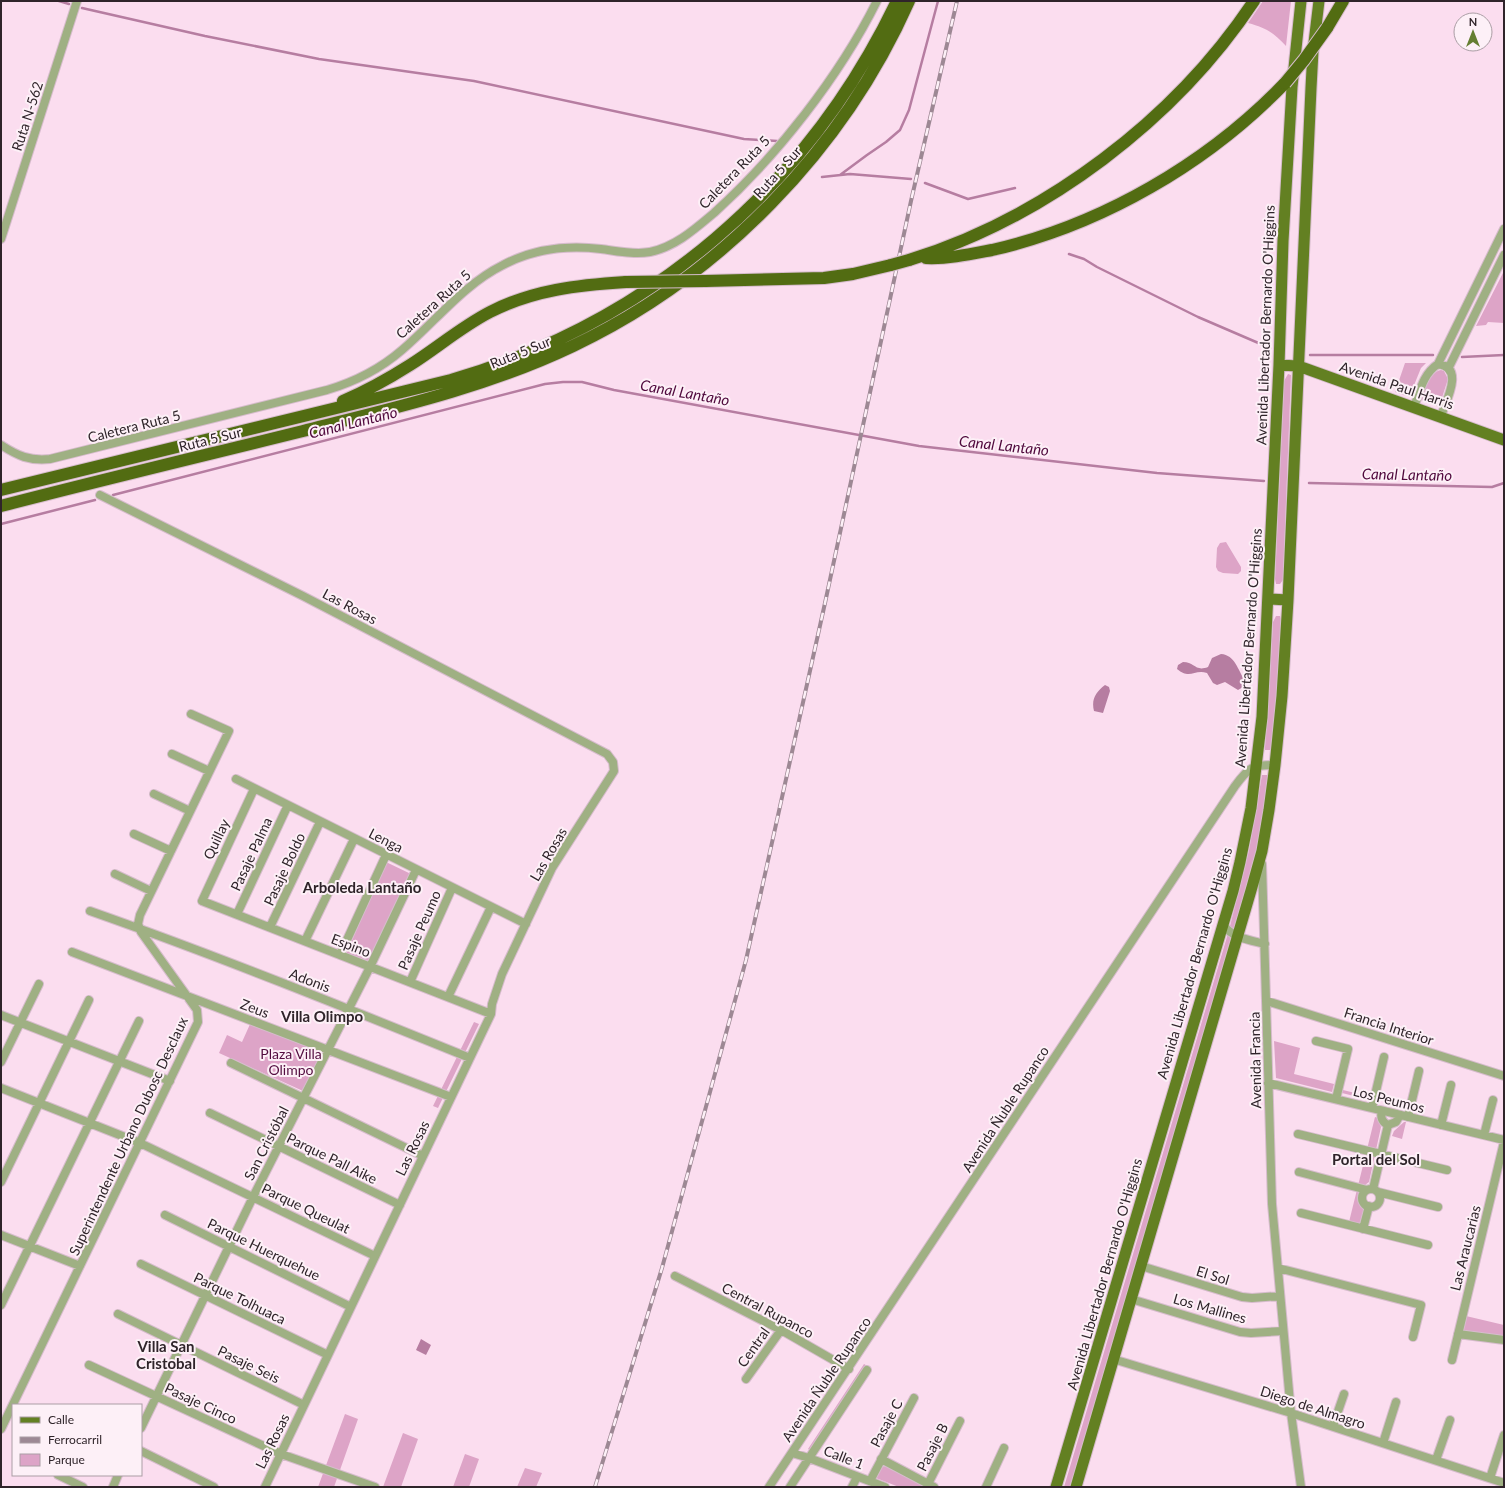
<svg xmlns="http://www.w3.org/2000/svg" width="1505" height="1488" viewBox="0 0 1505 1488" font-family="Lato,sans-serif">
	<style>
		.green { fill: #dda4c7 }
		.water { fill: #b67da1 }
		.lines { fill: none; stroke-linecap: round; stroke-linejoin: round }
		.stream { stroke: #b67da1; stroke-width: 2.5 }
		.minor-casing { stroke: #d6bccc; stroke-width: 10 }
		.major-casing { stroke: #d6bccc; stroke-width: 13 }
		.highway-casing { stroke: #d6bccc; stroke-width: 14 }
		.minor { stroke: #9fb083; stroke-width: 8 }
		.major { stroke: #638022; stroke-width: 11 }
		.highway { stroke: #526c12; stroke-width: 12 }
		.rail-casing { stroke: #9d8894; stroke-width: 4 }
		.rail { stroke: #fdf0f7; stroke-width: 2.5; stroke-dasharray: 8; stroke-linecap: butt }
		.highway-bridge-casing { stroke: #d6bccc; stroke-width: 14; stroke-linecap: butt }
		.highway-bridge { stroke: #526c12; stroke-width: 12 }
		.labels { text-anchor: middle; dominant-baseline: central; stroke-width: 4; stroke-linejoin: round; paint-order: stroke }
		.street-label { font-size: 14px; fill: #2f242a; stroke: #fdf0f7 }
		.park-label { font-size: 14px; fill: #530d40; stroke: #fdf0f7 }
		.water-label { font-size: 15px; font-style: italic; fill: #50093d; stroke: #fdf0f7 }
		.neighbourhood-label { font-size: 15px; font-weight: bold; fill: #2f242a; stroke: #fdf0f7 }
	</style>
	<rect width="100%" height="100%" fill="#fbddef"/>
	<!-- green -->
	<path class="green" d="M1263 1H1291L1286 46C1273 32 1266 28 1248 23Z
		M1504 271V323L1488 322 1486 325 1476 326Z
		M1405 363H1426L1421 368 1410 395 1406 396 1395 392Z
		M1441 370 1444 371 1448 379 1439 407 1421 400C1425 390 1429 372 1441 370Z
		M1288 374 1291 375 1283 580 1280 584H1276L1275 579 1284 381Z
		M1226 542 1241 567V571L1238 574 1223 573 1218 571 1216 567 1217 548 1220 543Z
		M1276 616H1280L1281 619 1279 680 1272 750H1265V747L1269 691 1273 622Z
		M1262 775H1270L1257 851 1249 883 1073 1487H1064L1229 930 1249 850Z
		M386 862 411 874 370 963 346 954Z
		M251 1022 324 1049 303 1091 219 1053 227 1035 242 1042Z
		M474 1022 479 1024 438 1108 433 1106Z
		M1274 1041 1300 1048 1294 1074 1334 1084 1332 1092 1276 1078Z
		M1343 1090 1371 1097 1370 1100 1342 1093Z
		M1375 1117 1378 1118 1381 1127 1369 1182C1362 1187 1360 1191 1358 1200L1365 1210 1361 1225 1349 1222Z
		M1404 1122H1406L1402 1139 1392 1136 1394 1131Z
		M1466 1316 1504 1325V1337L1463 1332Z
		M864 1364 869 1367 814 1452 808 1449Z
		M345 1414 358 1419 334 1487H318Z
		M403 1433 418 1439 401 1487H383Z
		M465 1454 479 1459 469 1487H453Z
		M884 1463 929 1487H899L876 1478Z
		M525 1468 542 1473 536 1487H517Z"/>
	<!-- water -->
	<path class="water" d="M1221 654C1235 655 1238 670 1245 681L1243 687 1238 690 1225 682 1217 685 1213 683 1207 673C1194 669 1190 680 1177 669L1178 665 1183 662C1195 662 1195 672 1208 667L1212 658Z
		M1105 685 1109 687 1110 691 1103 713 1094 711C1091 699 1096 692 1105 685Z
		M421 1339 431 1345 426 1355 416 1350Z"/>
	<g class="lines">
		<!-- stream -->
		<path class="stream" d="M59 1 69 4
			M82 8 205 36 319 59 474 81 744 139 777 141
			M840 175 867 155 886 142 900 130 909 110 938 1
			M822 177 850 174 911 179
			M925 183 968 199 1015 188
			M1069 254 1084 259 1097 267 1198 317 1270 348
			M1310 355H1433
			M1462 357 1504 355
			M1309 483 1492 487 1504 483
			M113 495 545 384 563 382H582L614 390 919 446 1157 473 1264 481
			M1 524 95 500"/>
		<!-- minor casing -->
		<g class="minor-casing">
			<path id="minor" d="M1 239 77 1
				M1438 364 1504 229
				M1449 367 1504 255
				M1414 407C1420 391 1423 374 1438 364 1465 367 1446 401 1441 416
				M1 445C18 456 29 461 50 459L327 390C354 382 380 369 402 350 436 321 463 285 503 265 533 249 567 245 601 249 617 251 634 255 650 252 675 247 695 229 714 213 777 156 839 77 877 1
				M100 495 303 596 607 754 613 762 614 771 552 868 502 974 492 1004 491 1014 265 1487
				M172 754 209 771
				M236 779 526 924
				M254 789 202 901 491 1014
				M154 794 190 811
				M134 834 171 851
				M1262 864 1272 1204 1291 1413 1301 1487
				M115 874 151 891
				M90 911C218 956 344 1007 470 1058
				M237 914 288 805
				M1223 925C1233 938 1249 940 1265 944
				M270 927 320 822
				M305 941 354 839
				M72 952 451 1097
				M340 955 386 855
				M410 982 452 888
				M448 997 491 907
				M1267 1001 1504 1076
				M1 1015 170 1081
				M1316 1041 1348 1049 1336 1099
				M1 1062 39 984
				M231 1063 423 1156
				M1268 1083 1504 1140
				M1 1088 140 1143 375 1256
				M1372 1108 1384 1057
				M1382 1111C1380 1117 1382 1122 1388 1125L1396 1122 1400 1115
				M210 1113 400 1205
				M1408 1117 1419 1071
				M1441 1125 1451 1085
				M1298 1134 1447 1170
				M1484 1135 1493 1100
				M1299 1172 1367 1190
				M1 1182 89 1000
				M1373 1189 1388 1125
				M1362 1198a9 9 0 1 1 18 0a9 9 0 1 1-18 0Z
				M1378 1192 1438 1207
				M1301 1213 1428 1245
				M165 1215 351 1307
				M1363 1229 1369 1206
				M1 1235 80 1266
				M141 1264 328 1355
				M1141 1266 1242 1297 1252 1298 1280 1296
				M1278 1268 1421 1305 1413 1337
				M675 1276 781 1330 849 1369
				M1131 1299 1240 1332 1251 1333 1283 1331
				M1 1305 139 1021
				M118 1314 304 1405
				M1458 1334 1504 1340
				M1113 1359 1291 1413 1504 1483
				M1452 1360 1504 1142
				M89 1365 281 1454 375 1487
				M746 1379 781 1330
				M1333 1426 1344 1394
				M141 1428 253 1197 370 967 416 870
				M1 1429 198 1022 197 1010 141 932 138 924 140 915 229 731 191 714
				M1383 1443 1396 1402
				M141 1451 214 1487
				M792 1453 809 1458 885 1487
				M881 1459 934 1487
				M1436 1460 1450 1420
				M58 1475 83 1487
				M1490 1478 1504 1435
				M870 1481 914 1398
				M928 1484 960 1421
				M113 1487 118 1475
				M769 1487 1235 786C1249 767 1252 765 1275 765
				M790 1487 867 1370
				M852 1487 857 1477
				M986 1487 1004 1448"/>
		</g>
		<!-- major casing -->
		<g class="major-casing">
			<path id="major" d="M1279 365 1298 366 1304 368 1504 440
				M1268 599 1288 600
				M1056 1487 1233 891 1240 862 1251 808 1262 717 1279 365 1283 241 1292 87 1301 1
				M1076 1487 1252 887 1262 851 1269 810 1275 765 1282 696 1288 600 1311 88 1313 51 1319 1"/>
		</g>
		<!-- highway casing -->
		<g class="highway-casing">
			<path id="highway" d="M1327 28 1343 1
				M926 258C948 259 971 254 992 250 1102 225 1208 163 1285 83
				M909 260C1045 218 1175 120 1254 1
				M705 281 824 278 853 274 891 265
				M343 401C366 391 388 379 410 365 437 348 461 327 490 312 533 290 578 285 626 282
				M1 490 451 380C650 322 808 187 897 1
				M1 506C101 480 202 456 303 431 395 408 487 387 573 346 720 276 843 150 909 1"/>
		</g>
		<!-- minor -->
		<use href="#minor" class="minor"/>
		<!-- major -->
		<use href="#major" class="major"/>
		<!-- highway -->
		<use href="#highway" class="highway"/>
		<!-- rail casing -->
		<g class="rail-casing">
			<path id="rail" d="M595 1487 662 1268 746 960 825 603 911 201 957 1"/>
		</g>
		<!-- rail -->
		<use href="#rail" class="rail"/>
		<!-- highway-bridge casing -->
		<g class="highway-bridge-casing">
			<path id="highway-bridge" d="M1285 83 1304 60 1327 28
				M891 265 909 260
				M626 282 705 281"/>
		</g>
		<!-- highway-bridge -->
		<use href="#highway-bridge" class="highway-bridge"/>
	</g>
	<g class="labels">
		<!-- street labels -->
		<g class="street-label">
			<text transform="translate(27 116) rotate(-72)">Ruta N-562</text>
			<text transform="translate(734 172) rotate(-46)">Caletera Ruta 5</text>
			<text transform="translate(777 172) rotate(-48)">Ruta 5 Sur</text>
			<text transform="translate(433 304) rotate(-42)">Caletera Ruta 5</text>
			<text transform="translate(1265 325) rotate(-88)">Avenida Libertador Bernardo O'Higgins</text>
			<text transform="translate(520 352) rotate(-22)">Ruta 5 Sur</text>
			<text transform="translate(1397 385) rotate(19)">Avenida Paul Harris</text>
			<text transform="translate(134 426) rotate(-14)">Caletera Ruta 5</text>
			<text transform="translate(210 439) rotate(-14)">Ruta 5 Sur</text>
			<text transform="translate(350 606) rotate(28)">Las Rosas</text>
			<text transform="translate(1248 648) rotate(-86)">Avenida Libertador Bernardo O'Higgins</text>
			<text transform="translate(216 839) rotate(-65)">Quillay</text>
			<text transform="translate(386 840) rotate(27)">Lenga</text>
			<text transform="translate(251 854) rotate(-65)">Pasaje Palma</text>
			<text transform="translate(548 854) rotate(-60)">Las Rosas</text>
			<text transform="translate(284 869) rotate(-65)">Pasaje Boldo</text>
			<text transform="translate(419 930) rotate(-66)">Pasaje Peumo</text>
			<text transform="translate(351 945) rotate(21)">Espino</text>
			<text transform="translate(1194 963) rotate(-74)">Avenida Libertador Bernardo O'Higgins</text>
			<text transform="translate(310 980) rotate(21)">Adonis</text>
			<text transform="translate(255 1008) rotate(21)">Zeus</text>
			<text transform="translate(1389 1026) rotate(18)">Francia Interior</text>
			<text transform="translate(1255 1060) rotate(-91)">Avenida Francia</text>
			<text transform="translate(1389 1099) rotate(14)">Los Peumos</text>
			<text transform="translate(1005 1109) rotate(-57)">Avenida Ñuble Rupanco</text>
			<text transform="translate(128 1136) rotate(-65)">Superintendente Urbano Dubosc Desclaux</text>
			<text transform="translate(266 1143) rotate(-63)">San Cristóbal</text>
			<text transform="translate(412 1148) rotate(-64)">Las Rosas</text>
			<text transform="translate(332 1158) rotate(26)">Parque Pall Aike</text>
			<text transform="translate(306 1208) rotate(26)">Parque Queulat</text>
			<text transform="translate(1465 1248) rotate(-76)">Las Araucarias</text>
			<text transform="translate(264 1249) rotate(26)">Parque Huerquehue</text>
			<text transform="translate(1104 1274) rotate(-74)">Avenida Libertador Bernardo O'Higgins</text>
			<text transform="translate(1213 1275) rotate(17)">El Sol</text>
			<text transform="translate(240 1298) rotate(26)">Parque Tolhuaca</text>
			<text transform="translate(1210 1308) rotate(16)">Los Mallines</text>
			<text transform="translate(768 1310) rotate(28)">Central Rupanco</text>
			<text transform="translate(753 1347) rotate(-55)">Central</text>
			<text transform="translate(249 1364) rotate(26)">Pasaje Seis</text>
			<text transform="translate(826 1379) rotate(-56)">Avenida Ñuble Rupanco</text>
			<text transform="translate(201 1403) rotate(25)">Pasaje Cinco</text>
			<text transform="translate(1313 1407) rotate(18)">Diego de Almagro</text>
			<text transform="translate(886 1423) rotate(-62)">Pasaje C</text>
			<text transform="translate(272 1441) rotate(-64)">Las Rosas</text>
			<text transform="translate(932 1447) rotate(-63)">Pasaje B</text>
			<text transform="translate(844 1457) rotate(21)">Calle 1</text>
		</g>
		<!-- park labels -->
		<g class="park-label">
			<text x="291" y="1053">Plaza Villa<tspan x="291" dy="16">Olimpo</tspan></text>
		</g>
		<!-- water labels -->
		<g class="water-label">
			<text transform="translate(685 392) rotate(10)">Canal Lantaño</text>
			<text transform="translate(353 422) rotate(-14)">Canal Lantaño</text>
			<text transform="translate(1004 445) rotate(6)">Canal Lantaño</text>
			<text transform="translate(1407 474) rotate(1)">Canal Lantaño</text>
		</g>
		<!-- neighbourhood labels -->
		<g class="neighbourhood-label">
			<text x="362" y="887">Arboleda Lantaño</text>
			<text x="322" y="1016">Villa Olimpo</text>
			<text x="1376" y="1159">Portal del Sol</text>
			<text x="166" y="1346">Villa San<tspan x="166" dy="17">Cristobal</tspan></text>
		</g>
	</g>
	<!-- border -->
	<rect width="1505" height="1488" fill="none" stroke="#2f242a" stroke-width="4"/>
	<!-- legend -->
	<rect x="12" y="1404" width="130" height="72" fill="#fdf0f7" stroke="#ab9ea5"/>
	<rect x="20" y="1417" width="20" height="6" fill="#638022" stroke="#ab9ea5"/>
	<text x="48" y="1424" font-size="12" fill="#2f242a">Calle</text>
	<rect x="20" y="1437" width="20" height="6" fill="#9d8894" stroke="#ab9ea5"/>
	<text x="48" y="1444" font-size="12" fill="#2f242a">Ferrocarril</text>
	<rect x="20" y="1454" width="20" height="12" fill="#dda4c7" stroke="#ab9ea5"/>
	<text x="48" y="1464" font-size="12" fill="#2f242a">Parque</text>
	<!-- north arrow -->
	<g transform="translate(1473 32)"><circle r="19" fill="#fdf0f7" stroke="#ab9ea5"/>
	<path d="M0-3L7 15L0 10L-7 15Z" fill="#657e32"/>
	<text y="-6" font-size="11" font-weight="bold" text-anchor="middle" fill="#2f242a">N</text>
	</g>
</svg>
